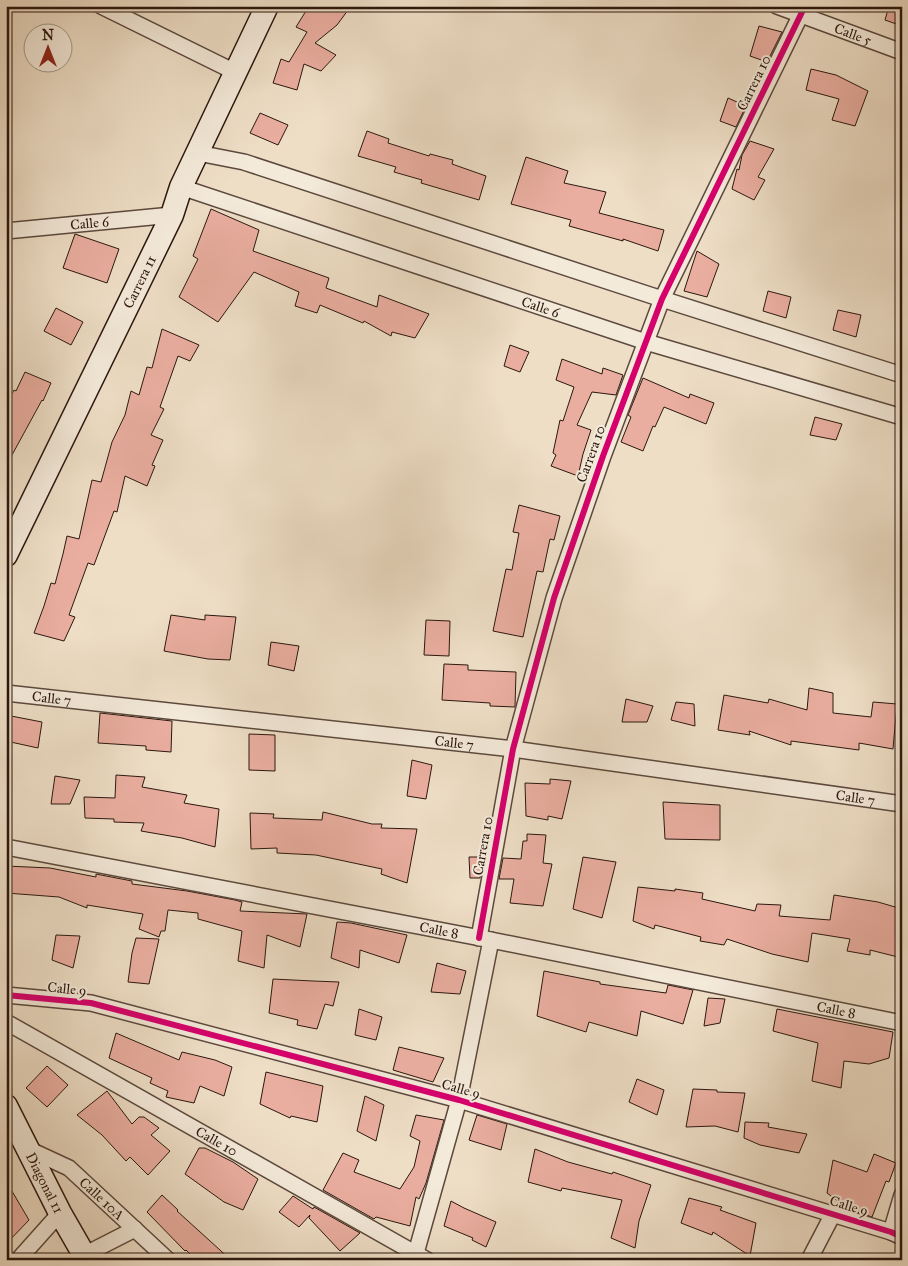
<svg xmlns="http://www.w3.org/2000/svg" width="908" height="1266" viewBox="0 0 908 1266" font-family="'IM FELL Great Primer',serif">
	<style>
		.building { fill: #eaaea0; stroke: #2b170f }
		.lines { fill: none; stroke-linecap: round; stroke-linejoin: round }
		.street-casing { stroke: #5c493d; stroke-width: 18 }
		.secondary-casing { stroke: #2b170f; stroke-width: 25 }
		.street { stroke: #f4eada; stroke-width: 15 }
		.secondary { stroke: #f4eada; stroke-width: 22 }
		.cycleway-casing { stroke: #f4eada; stroke-width: 9 }
		.cycleway { stroke: #d6006c; stroke-width: 6 }
		.labels { text-anchor: middle; dominant-baseline: central; stroke-width: 4; stroke-linejoin: round; paint-order: stroke }
		.street-label { font-size: 14px; fill: #2b170f; stroke: #f4eada }
	</style>
	<rect width="100%" height="100%" fill="#eedec6"/>
	<filter id="stains"><feTurbulence type="fractalNoise" baseFrequency=".004" numOctaves="4"/><feColorMatrix values="0 0 0 0 .2 0 0 0 0 .09 0 0 0 0 .02 0 0 0 .5 -.17"/></filter>
	<radialGradient id="worn" r=".72"><stop offset=".6" stop-color="#630" stop-opacity="0"/><stop offset="1" stop-color="#630" stop-opacity=".3"/></radialGradient>
	<!-- building -->
	<path class="building" d="M309 6H351L337 25 315 43 336 55 321 71 304 64 297 90 273 83 281 59 289 62 307 32 296 27Z
		M889 6H902V26L885 20Z
		M759 26 782 32 767 62 750 56Z
		M811 69 836 75 868 91 855 126 832 120 839 99 806 90Z
		M728 98 746 106 736 127 720 121Z
		M260 113 288 125 278 145 250 133Z
		M367 131 389 139 388 143 429 156 430 154 453 160 452 164 486 176 479 200 421 183 422 180 394 172 396 167 358 156Z
		M750 141 774 149 758 177 765 180 754 200 732 189 737 169 739 170 742 155Z
		M526 157 568 171 564 183 606 192 599 213 664 230 658 251 623 239V241L569 226 571 220 511 204Z
		M211 209 259 230 253 251 329 278 326 288 377 307 379 295 429 314 415 338 392 332 391 336 364 321 363 323 320 305 317 313 295 306 299 292 254 272 218 322 179 297 198 259 193 256Z
		M75 234 119 249 107 283 63 268Z
		M697 251 719 264 707 297 684 291Z
		M768 291 791 297 786 318 763 311Z
		M56 308 83 322 71 345 44 331Z
		M838 310 861 315 856 337 833 330Z
		M162 329 199 345 190 361 178 356 160 407 164 409 151 435 163 440 152 465 155 466 147 486 125 476 117 512 114 511 94 565 88 563 69 615 75 617 64 641 34 633 44 606 51 583 55 584 63 554 67 536 79 539 92 480 101 482 112 442 125 415 131 391 139 395 147 367 152 368Z
		M510 345 529 352 520 372 504 366Z
		M562 359 602 374 603 368 623 375 616 395 592 392 577 425 591 430 583 454 578 476 551 466 556 455 553 453 560 420 563 421 574 387 556 380Z
		M25 372 51 383 43 401 42 400 6 466V405L14 390 16 391Z
		M643 378 689 398 690 394 714 403 706 424 664 407 655 427 653 426 643 451 621 442 631 417 628 415Z
		M815 417 842 424 836 440 810 435Z
		M519 505 560 516 554 540 550 539 543 572 537 571 523 637 493 631 506 569 512 570 519 533 513 532Z
		M171 615 205 620V615L236 617 230 660 208 659 164 651Z
		M426 620 450 621 449 656 424 655Z
		M271 642 299 646 294 671 268 665Z
		M444 664 468 665V670L516 672 515 707 490 706V703L442 700Z
		M809 688 833 693V713L871 717 873 702 897 704 893 749 859 743V750L791 741V745L749 731 750 735 718 730 724 695 768 703 769 699 807 710Z
		M626 699 653 706 647 722H622Z
		M676 702 694 704 695 726 671 720Z
		M100 713 172 721 171 752 146 750V746L98 743Z
		M11 716 42 722 38 748 6 741V732Z
		M249 734 275 735V771L249 770Z
		M412 760 432 765 426 799 407 796Z
		M116 775 145 777 142 787 187 795 184 803 219 809 215 847 182 838 141 831 144 823 114 822V819L85 818 84 797 115 798Z
		M55 776 80 780 70 804H51Z
		M550 779 571 781 562 819 548 816V820L526 816 525 783 550 784Z
		M663 802 720 805V840L665 839Z
		M323 812 372 824H382L381 828 417 829 407 883 381 874 382 869 316 855 277 853V848L251 849 250 813 274 814 273 818 322 820Z
		M527 834 546 835 543 863 552 864 543 906 510 903 514 879H499L503 858 521 859 523 841H527Z
		M469 857H484L480 878H470Z
		M583 857 616 862 602 918 573 909Z
		M6 866 50 868 96 877V874L132 881V884L187 891 235 900 242 902 240 911 307 914 300 947 267 935 264 968 238 961 242 931 198 919V913L168 910 165 931H161L159 937 139 929 143 914 87 905V908L59 897 6 893Z
		M638 887 675 891V889L703 893 702 899 755 911 757 904 781 905 779 916 830 920 834 895 878 902 902 909V958L870 950V955L847 951 850 939 812 933 808 962 772 954 727 939 724 945 700 941 701 937 655 925 654 929 633 921Z
		M337 922 351 923 407 935 399 963 360 950 359 968 331 958Z
		M56 935 80 936 73 968 52 960Z
		M136 938 159 939 149 984 128 982 132 953Z
		M437 963 466 971 460 994 431 992Z
		M544 971 600 982V984L666 993 668 985 693 990 683 1024 641 1011 637 1036 589 1022 586 1032 537 1016Z
		M273 979 313 981 339 982 333 1006 325 1004 317 1029 297 1025 298 1020 269 1013Z
		M708 998 725 999 720 1023 704 1026Z
		M359 1009 382 1017 376 1040 355 1035Z
		M777 1009 893 1032 889 1058 869 1064 844 1061 841 1088 812 1081 818 1043 773 1031Z
		M116 1033 179 1060 182 1052 215 1060 232 1067 224 1096 200 1086 194 1103 166 1097 168 1091 150 1083 152 1078 109 1058Z
		M399 1047 444 1058 433 1082 393 1070Z
		M47 1066 68 1085 47 1107 26 1088Z
		M266 1072 323 1086 317 1122 291 1116 290 1118 260 1104Z
		M637 1079 664 1090 657 1115 629 1102Z
		M693 1089 717 1090V1092L745 1093 738 1132 715 1126 686 1127Z
		M107 1091 132 1124 139 1117H144L159 1128 151 1135 170 1151 148 1175 130 1157 126 1161 102 1135 77 1115Z
		M365 1096 384 1105 376 1141 357 1131Z
		M416 1115 444 1120 426 1183 419 1199 416 1197 410 1226 376 1217 374 1219 323 1190 343 1153 359 1160 354 1172 400 1189 414 1167 420 1141 410 1136Z
		M477 1115 507 1124 501 1150 469 1140Z
		M745 1122 769 1123 768 1127 807 1134 799 1153 760 1145 744 1138Z
		M199 1148H205L233 1162 258 1179 243 1210 224 1202 185 1174Z
		M535 1149 568 1162 612 1174 613 1172 651 1185 639 1221 635 1248 611 1238 622 1200 562 1188 561 1191 528 1182Z
		M874 1154 896 1163 889 1182 886 1181 872 1217 848 1209 827 1193 833 1160 867 1172Z
		M6 1181 29 1220 6 1244Z
		M162 1195 178 1210 177 1211 231 1260H196L186 1250 185 1251 147 1212Z
		M293 1196 313 1209 314 1207 360 1233 340 1251 309 1218 310 1215 299 1227 279 1212Z
		M689 1198 722 1207 720 1210 756 1223 750 1256 713 1232 712 1235 681 1223Z
		M451 1201 464 1208 496 1222 486 1247 472 1240 473 1238 444 1226Z"/>
	<g class="lines">
		<!-- street casing -->
		<g class="street-casing">
			<g id="street">
				<path d="M101 6 235 72"/>
				<path id="s1" d="M777 6 902 52"/>
				<path d="M198 153 244 162 662 299 902 375"/>
				<path id="s2" d="M181 187 646 342 902 417"/>
				<path id="s3" d="M6 231 172 215"/>
				<path id="s4" d="M6 693 513 749 902 804"/>
				<path id="s5" d="M6 847 491 940 902 1023"/>
				<path d="M479 938 513 749 554 598 603 456 662 299 805 6"/>
				<path d="M6 995 91 1003 459 1100 891 1232 902 1237"/>
				<path id="s6" d="M6 1022 427 1260"/>
				<path id="s7" d="M28 1149 69 1168 168 1260"/>
				<path d="M891 1232 902 1195"/>
				<path d="M84 1255 135 1229"/>
				<path d="M18 1260 60 1213"/>
				<path d="M414 1260 459 1100 491 940"/>
				<path d="M809 1260 833 1214"/>
			</g>
		</g>
		<!-- secondary casing -->
		<g class="secondary-casing">
			<g id="secondary">
				<path id="s8" d="M6 555 172 215 181 187 267 6"/>
				<path id="s9" d="M6 1106 60 1213 87 1260"/>
			</g>
		</g>
		<!-- street -->
		<use href="#street" class="street"/>
		<!-- secondary -->
		<use href="#secondary" class="secondary"/>
		<!-- cycleway casing -->
		<g class="cycleway-casing">
			<path id="cycleway" d="M479 938 513 749 554 598 603 456 662 299 805 6
				M6 995 91 1003 459 1100 891 1232 902 1237"/>
		</g>
		<!-- cycleway -->
		<use href="#cycleway" class="cycleway"/>
	</g>
	<g class="labels">
		<!-- street labels -->
		<g class="street-label">
			<text stroke="none"><textPath href="#s1" startOffset="81">Calle 5</textPath></text>
			<text transform="translate(754 83) rotate(-64)">Carrera 10</text>
			<text stroke="none"><textPath href="#s3" startOffset="84">Calle 6</textPath></text>
			<text stroke="none"><textPath href="#s8" startOffset="304">Carrera 11</textPath></text>
			<text stroke="none"><textPath href="#s2" startOffset="379">Calle 6</textPath></text>
			<text transform="translate(591 454) rotate(-70)">Carrera 10</text>
			<text stroke="none"><textPath href="#s4" startOffset="46">Calle 7</textPath></text>
			<text stroke="none"><textPath href="#s4" startOffset="451">Calle 7</textPath></text>
			<text stroke="none"><textPath href="#s4" startOffset="856">Calle 7</textPath></text>
			<text transform="translate(483 846) rotate(-80)">Carrera 10</text>
			<text stroke="none"><textPath href="#s5" startOffset="441">Calle 8</textPath></text>
			<text transform="translate(67 989) rotate(6)">Calle 9</text>
			<text stroke="none"><textPath href="#s5" startOffset="846">Calle 8</textPath></text>
			<text transform="translate(461 1089) rotate(16)">Calle 9</text>
			<text stroke="none"><textPath href="#s6" startOffset="242">Calle 10</textPath></text>
			<text stroke="none"><textPath href="#s9" startOffset="86">Diagonal 11</textPath></text>
			<text stroke="none"><textPath href="#s7" startOffset="90">Calle 10A</textPath></text>
			<text transform="translate(849 1206) rotate(17)">Calle 9</text>
		</g>
	</g>
	<!-- margin -->
	<rect width="908" height="1266" fill="none" stroke="#eedec6" stroke-width="25"/>
	<rect x="8" y="8" width="893" height="1251" fill="none" stroke="#2b170f" stroke-width="2.5"/>
	<rect x="12" y="12" width="883" height="1241" fill="none" stroke="#2b170f"/>
	<!-- north arrow -->
	<g transform="translate(48 48)"><circle r="24" fill="#f4eada" stroke="#a49689"/>
	<path d="M0-4L9 19L0 12L-9 19Z" fill="#8f2418"/>
	<text y="-8" font-size="14" font-weight="bold" text-anchor="middle" fill="#2b170f">N</text>
	</g>
	<rect width="100%" height="100%" filter="url(#stains)"/>
	<rect width="100%" height="100%" fill="url(#worn)"/>
</svg>
